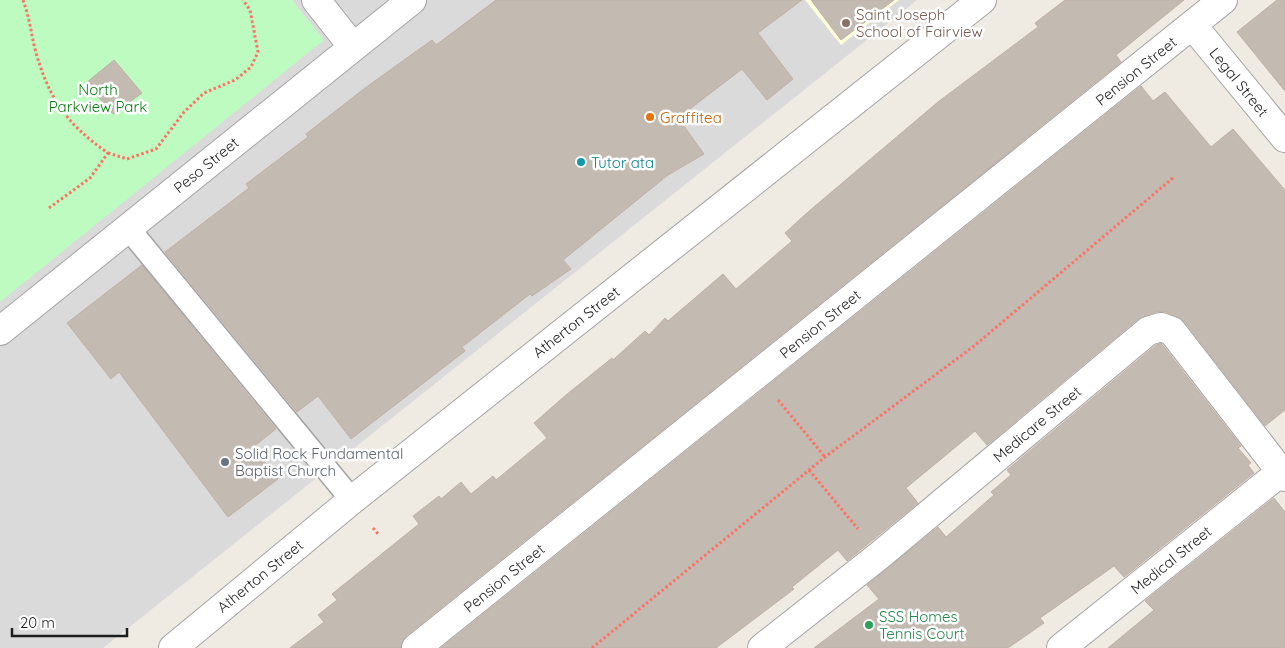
<svg xmlns="http://www.w3.org/2000/svg" width="1285" height="648" viewBox="0 0 1285 648" font-family="Quicksand,sans-serif">
	<style>
		.residential { fill: #dbdada }
		.education { fill: #ffffdb }
		.park { fill: #bdfbc1 }
		.building { fill: #c3bab2; stroke: #c1b0a4 }
		.lines { fill: none; stroke-linecap: round; stroke-linejoin: round }
		.service-casing { stroke: #a4a4a4; stroke-width: 25 }
		.minor-casing { stroke: #a4a4a4; stroke-width: 30 }
		.tertiary-casing { stroke: #a4a4a4; stroke-width: 30 }
		.path { stroke: #fe7264; stroke-width: 3; stroke-dasharray: 2.5 2.5; stroke-linecap: butt }
		.service { stroke: #fff; stroke-width: 22 }
		.minor { stroke: #fff; stroke-width: 28 }
		.tertiary { stroke: #fff; stroke-width: 28 }
		.education-dot { fill: #8d6e63; stroke: #fff; stroke-width: 2 }
		.food-dot { fill: #e8710a; stroke: #fff; stroke-width: 2 }
		.culture-dot { fill: #0f9aa8; stroke: #fff; stroke-width: 2 }
		.worship-dot { fill: #6b7280; stroke: #fff; stroke-width: 2 }
		.leisure-dot { fill: #2e9e5b; stroke: #fff; stroke-width: 2 }
		.labels { text-anchor: middle; dominant-baseline: central; stroke-width: 5; stroke-linejoin: round; paint-order: stroke }
		.education-label { font-size: 15px; fill: #785e54; stroke: #fff; text-anchor: start }
		.street-label { font-size: 15px; fill: #1d1d1d; stroke: #fff }
		.park-label { font-size: 15px; fill: #087e10; stroke: #fff }
		.food-label { font-size: 15px; fill: #c56008; stroke: #fff; text-anchor: start }
		.culture-label { font-size: 15px; fill: #0d838f; stroke: #fff; text-anchor: start }
		.worship-label { font-size: 15px; fill: #5b616d; stroke: #fff; text-anchor: start }
		.leisure-label { font-size: 15px; fill: #27864d; stroke: #fff; text-anchor: start }
	</style>
	<rect width="100%" height="100%" fill="#efeae2"/>
	<!-- residential -->
	<path class="residential" d="M0 0H917L103 648H0Z"/>
	<!-- education -->
	<path class="education" d="M805 0H899L841 45Z"/>
	<!-- park -->
	<path class="park" d="M0 0H292L324 40 0 302Z"/>
	<!-- building -->
	<path class="building" d="M496 0H802L758 33 793 79 767 100 742 69 678 118 704 154 668 175 563 260 571 269 532 296 530 294 462 347 465 351 351 439 318 396 297 412 165 252 249 188 246 184 308 137 306 134 365 88 432 40 436 45Z
		M811 0H894L841 40Z
		M1065 0H1184L1116 55 1121 62 406 636 401 648H290L324 622 318 615 337 600 332 594 419 524 413 516 439 496 441 499 461 482 471 494 493 476 496 480 547 438 534 423 566 395 612 358 613 360 645 331 649 335 665 318 668 321 723 274 736 289 792 241 785 233 808 212 938 102 1038 27 1035 23Z
		M1277 0H1285V91L1237 32Z
		M114 60 142 93 113 114 86 83Z
		M1141 86 1153 101 1165 92 1211 147 1233 129 1285 190V410L1265 426 1184 321 1166 312H1156L1138 319 987 445 975 431 906 488 918 503 847 561 838 550 792 587 794 589 716 648H441Z
		M142 265 276 429 253 447 278 479 228 517 119 372 111 379 67 323Z
		M1161 343 1241 446 1238 448 1251 463 1248 465 1254 473 1124 577 1114 566 1040 618 1044 623 1008 648H814L879 599 867 585 938 527 946 537 994 495 991 492 1011 475 1007 470 1156 345Z
		M1274 498 1285 512V648H1108L1154 610 1145 601Z"/>
	<g class="lines">
		<!-- service casing -->
		<g class="service-casing">
			<path id="service" d="M128 228 352 500"/>
		</g>
		<!-- minor casing -->
		<g class="minor-casing">
			<path id="minor" d="M316 0 353 47
				M1193 26 1285 138
				M0 331 412 0
				M416 648 1223 0
				M762 648 880 555 1148 331 1161 327 1172 331 1285 477
				M1061 648 1281 472"/>
		</g>
		<!-- tertiary casing -->
		<g class="tertiary-casing">
			<path id="tertiary" d="M173 648 352 500 982 0"/>
		</g>
		<!-- path -->
		<path class="path" d="M23 0C29 16 31 32 35 49 48 97 66 124 108 153L90 178 49 208
			M108 153 127 159 156 149 184 112 204 93 235 80 251 67 258 52 250 10 243 0
			M778 400 825 457
			M809 470 858 529
			M373 528 379 535
			M592 648 825 457 974 346 1174 177"/>
		<!-- service -->
		<use href="#service" class="service"/>
		<!-- minor -->
		<use href="#minor" class="minor"/>
		<!-- tertiary -->
		<use href="#tertiary" class="tertiary"/>
	</g>
	<!-- markers -->
	<circle class="education-dot" cx="846" cy="23" r="5"/>
	<circle class="food-dot" cx="650" cy="117" r="5"/>
	<circle class="culture-dot" cx="581" cy="162" r="5"/>
	<circle class="worship-dot" cx="225" cy="462" r="5"/>
	<circle class="leisure-dot" cx="869" cy="625" r="5"/>
	<g class="labels">
		<!-- education labels -->
		<g class="education-label">
			<text x="856" y="14">Saint Joseph<tspan x="856" dy="17">School of Fairview</tspan></text>
		</g>
		<!-- street labels -->
		<g class="street-label">
			<text transform="translate(1136 71) rotate(-39)">Pension Street</text>
			<text transform="translate(1239 82) rotate(51)">Legal Street</text>
			<text transform="translate(206 165) rotate(-39)">Peso Street</text>
			<text transform="translate(576 322) rotate(-38)">Atherton Street</text>
			<text transform="translate(820 324) rotate(-39)">Pension Street</text>
			<text transform="translate(1037 424) rotate(-40)">Medicare Street</text>
			<text transform="translate(1171 560) rotate(-39)">Medical Street</text>
			<text transform="translate(260 576) rotate(-39)">Atherton Street</text>
			<text transform="translate(504 578) rotate(-39)">Pension Street</text>
		</g>
		<!-- park labels -->
		<g class="park-label">
			<text x="98" y="89">North<tspan x="98" dy="17">Parkview Park</tspan></text>
		</g>
		<!-- food labels -->
		<g class="food-label">
			<text x="660" y="117">Graffitea</text>
		</g>
		<!-- culture labels -->
		<g class="culture-label">
			<text x="591" y="162">Tutor ata</text>
		</g>
		<!-- worship labels -->
		<g class="worship-label">
			<text x="235" y="453">Solid Rock Fundamental<tspan x="235" dy="17">Baptist Church</tspan></text>
		</g>
		<!-- leisure labels -->
		<g class="leisure-label">
			<text x="879" y="616">SSS Homes<tspan x="879" dy="17">Tennis Court</tspan></text>
		</g>
	</g>
	<!-- scale -->
	<path d="M12 628v8h115v-8" fill="none" stroke="#1d1d1d" stroke-width="2.5"/>
	<text x="20" y="628" font-size="15" fill="#1d1d1d" stroke="#ffffff" stroke-width="4" paint-order="stroke">20 m</text>
</svg>
